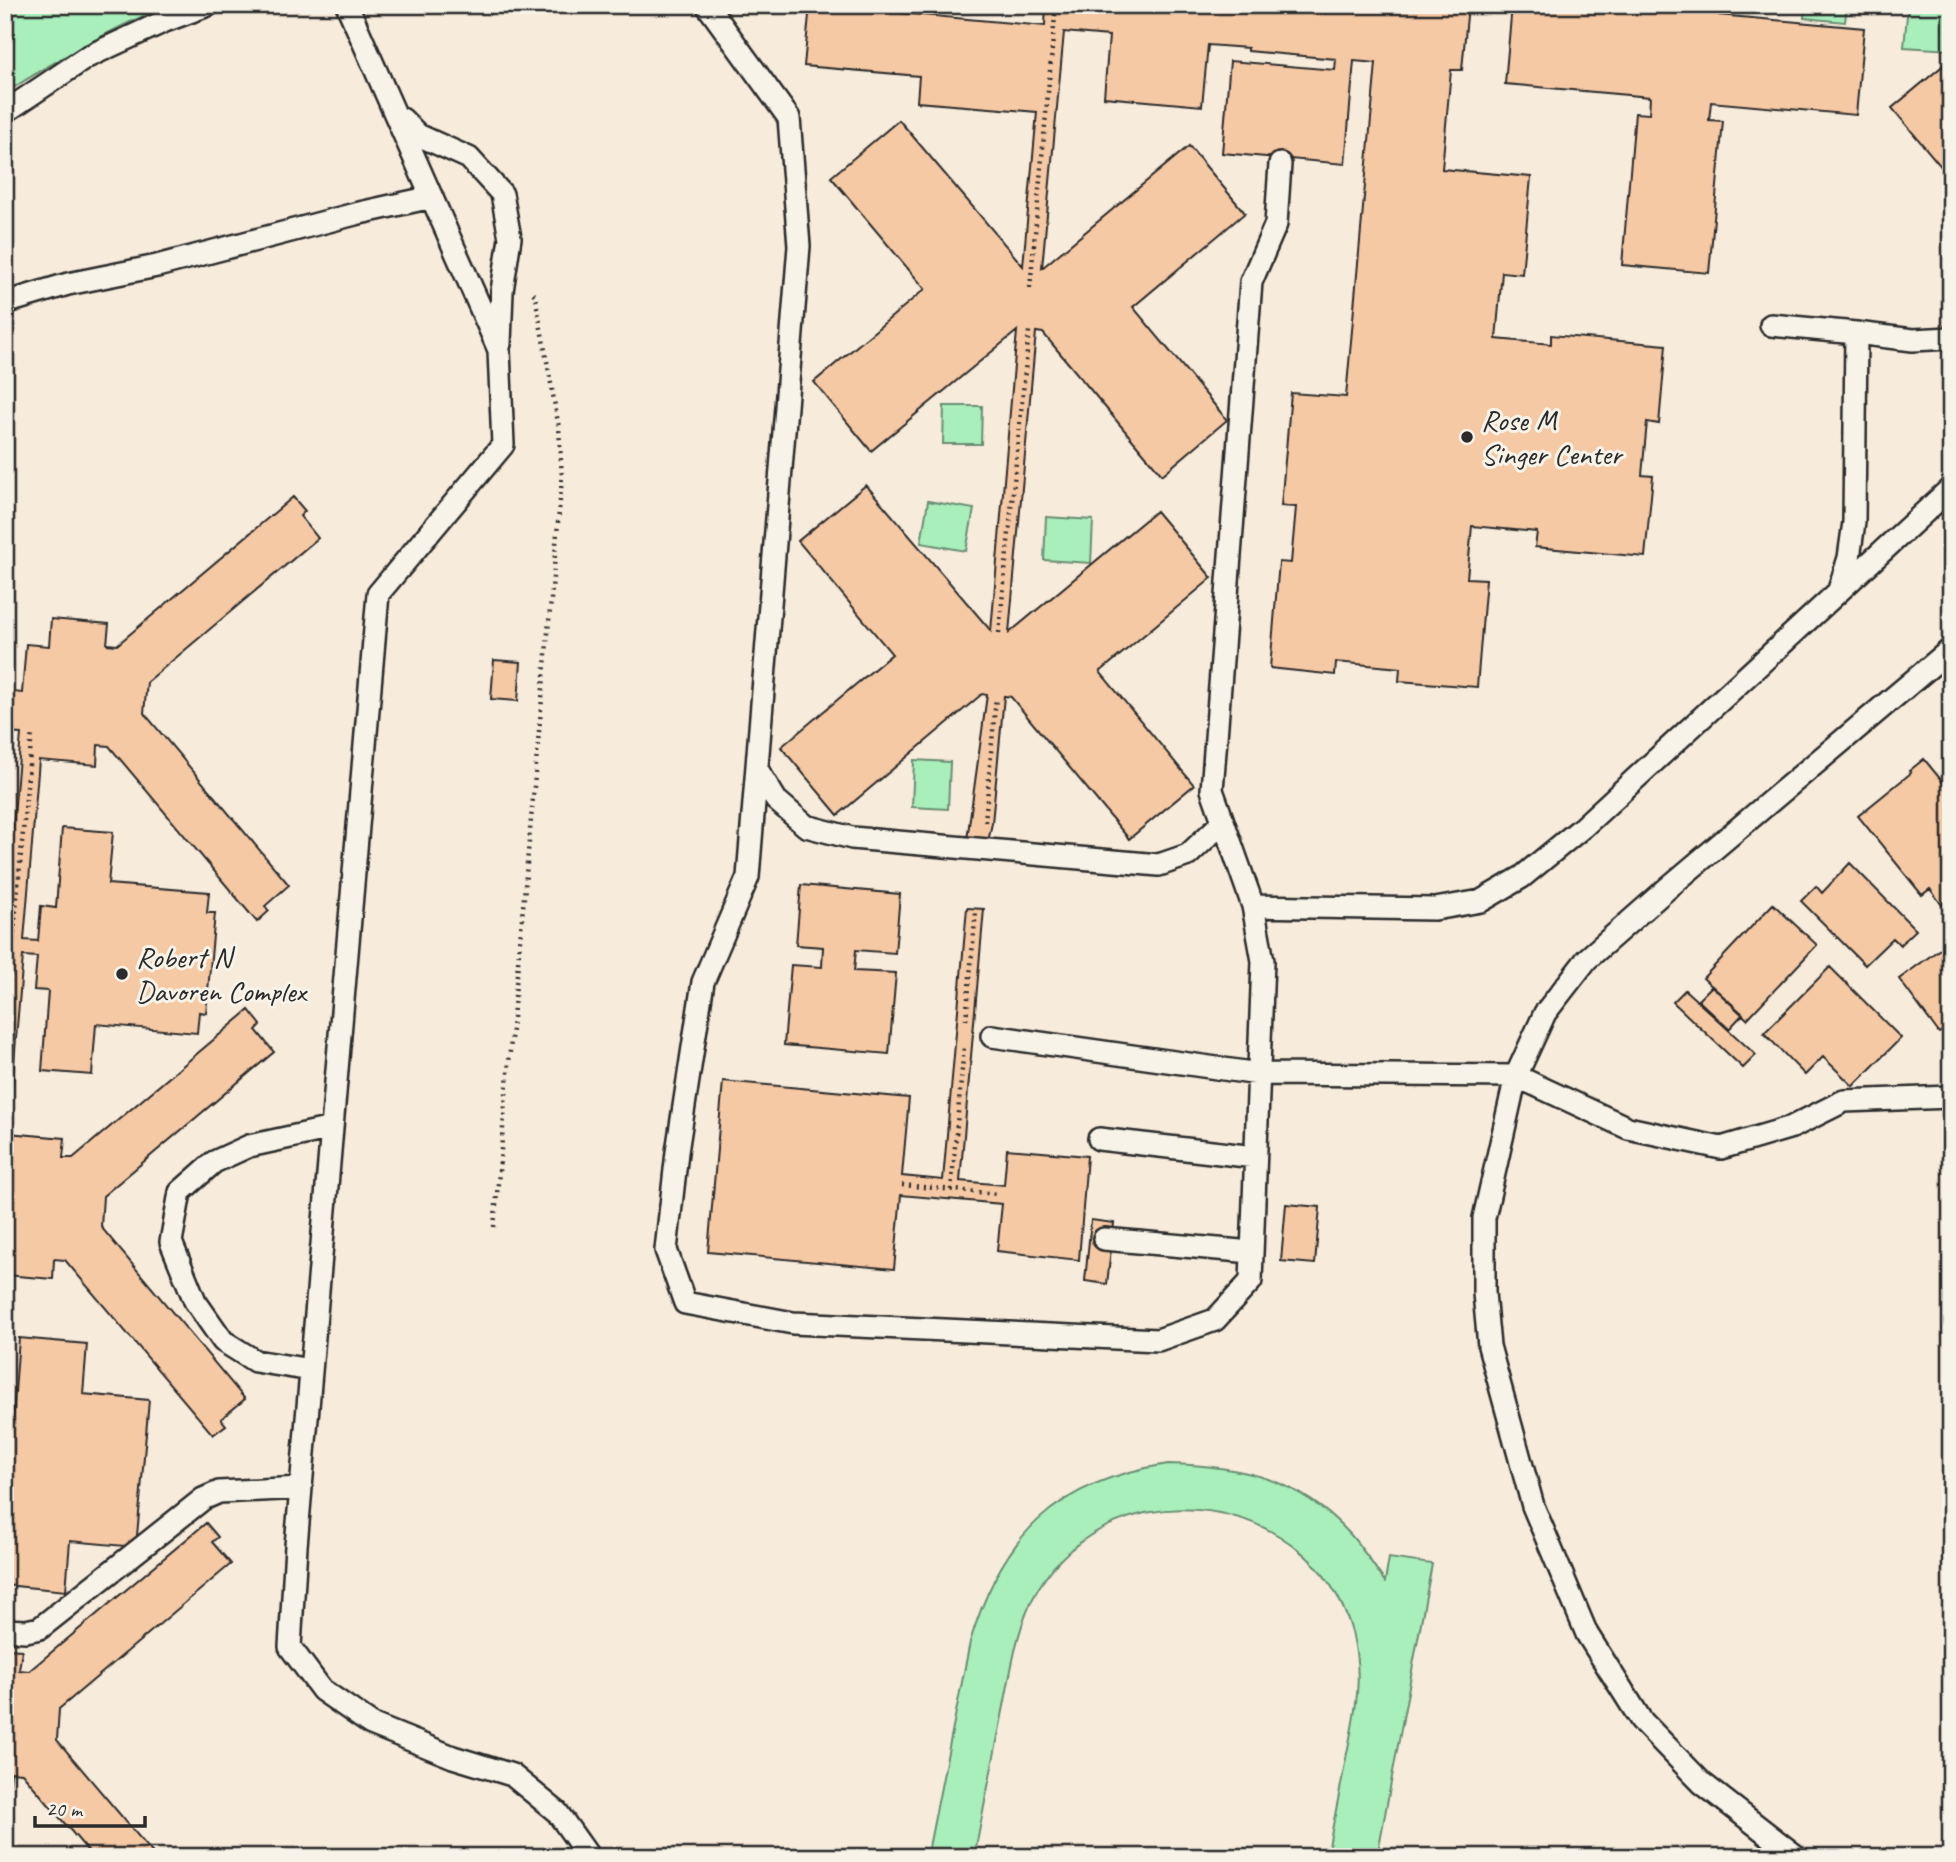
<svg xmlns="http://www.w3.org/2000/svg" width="1956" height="1862" viewBox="0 0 1956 1862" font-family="Caveat,sans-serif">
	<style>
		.green { fill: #a9efbb; stroke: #6a8d73; stroke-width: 2 }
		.building { fill: #f6c9a5; stroke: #2b2b2b; stroke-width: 2 }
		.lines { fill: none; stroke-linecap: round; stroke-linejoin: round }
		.lane-casing { stroke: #2b2b2b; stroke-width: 26 }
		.path { stroke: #2b2b2b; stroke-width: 4.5; stroke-dasharray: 2 5; stroke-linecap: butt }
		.lane { stroke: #f7f3e8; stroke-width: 21 }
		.poi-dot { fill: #2b2b2b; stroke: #f7f3e8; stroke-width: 2.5 }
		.labels { text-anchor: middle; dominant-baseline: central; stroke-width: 6; stroke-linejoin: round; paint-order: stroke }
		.poi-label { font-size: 30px; fill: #2b2b2b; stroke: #f7f3e8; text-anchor: start }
	</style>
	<rect width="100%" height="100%" fill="#f7ebdb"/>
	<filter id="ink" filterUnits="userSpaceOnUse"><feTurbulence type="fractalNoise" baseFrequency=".0143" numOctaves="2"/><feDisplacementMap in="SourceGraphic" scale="14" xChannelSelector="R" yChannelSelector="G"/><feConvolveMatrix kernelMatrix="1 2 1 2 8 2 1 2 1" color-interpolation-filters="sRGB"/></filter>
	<g filter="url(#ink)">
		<!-- green -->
		<path class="green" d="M21 5H168C110 29 58 59 5 93V16Z
			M1805 5H1847L1845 22 1804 18Z
			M1908 5H1951V50L1904 47Z
			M944 406H982L981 444H943Z
			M928 501 974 509 966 551 921 543Z
			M1046 517 1093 520 1091 563 1044 560Z
			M914 760 950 762 948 809 912 807Z
			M1168 1464C1241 1466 1299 1478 1350 1534 1363 1549 1374 1566 1385 1582L1389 1558 1432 1564 1377 1857H1327C1333 1824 1340 1791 1346 1758 1355 1713 1364 1678 1352 1632 1313 1492 1113 1464 1038 1589 1017 1625 1012 1666 1004 1706 994 1756 984 1806 974 1857H927L970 1642C1002 1534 1057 1481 1168 1464Z"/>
		<!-- building -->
		<path class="building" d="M810 5 1045 26 1046 5H1468L1462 70H1451L1442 169 1531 177 1522 274 1502 272 1496 339 1551 344V335L1666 345 1659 424 1647 422 1642 475 1653 476 1645 557 1535 547 1537 532 1472 526 1467 578 1486 579 1477 687 1399 681 1400 668 1336 662 1335 675 1270 668 1279 562 1291 563 1296 507 1281 506 1291 393 1346 397 1376 63 1354 61 1345 164 1222 153 1230 61 1335 70 1336 59 1248 51V48L1208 45 1202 106 1104 97 1109 36 1064 32 1042 268 1189 146 1245 213 1133 307 1227 420 1162 475 1043 333 1036 332 1009 633 1156 511 1212 578 1100 672 1194 785 1129 839 1011 697 1004 696 992 823 988 842 967 840 987 695 982 694 838 815 781 747 892 654 798 541 866 485 991 631 1017 331 871 451 814 382 925 289 831 177 899 120 1023 266 1037 112 917 102 919 76 804 66Z
			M1512 5H1613L1656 9 1657 5H1720L1719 15 1864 28 1856 115 1711 102 1709 120 1723 121 1709 273 1622 265 1635 113 1649 114 1650 97 1505 84Z
			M1951 59V173L1948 175 1892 108Z
			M293 497 305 511 300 516 318 538 147 682 144 713 289 885 265 906 269 911 257 922 109 746 98 745 97 765 39 760 24 940 38 941 41 906 56 908 62 828 113 832 108 884 209 892 207 913H215L206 1013 199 1012 197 1033 96 1024 92 1075 42 1071 48 991 34 990 37 957 23 956 8 1133 65 1138 63 1158H73L249 1010 261 1025 256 1030 274 1052 103 1196 101 1227 245 1399 221 1419 226 1425 213 1435 65 1260 54 1259 53 1279 5 1275V919L21 734 5 733V691L22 693 26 644 49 646 51 619 109 624 107 644 117 645Z
			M494 660 521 662 518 701 491 699Z
			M1924 759 1951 792V898L1942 905 1930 889 1922 895 1858 816 1911 773 1909 771Z
			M1850 863 1916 930 1900 945 1893 938 1865 965 1801 901 1816 886 1822 893Z
			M801 885 900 894 895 953 856 950 854 971 896 973 889 1054 784 1045 791 965 822 967 823 947 796 945Z
			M1773 904 1817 945 1747 1019 1703 978Z
			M967 908 984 909 960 1181 1004 1185 1007 1149 1087 1156 1079 1260 997 1251 1002 1204 901 1195 894 1269 708 1252 723 1081 909 1098 902 1176 943 1180Z
			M1951 941V1025L1939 1033 1899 979Z
			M1830 967 1901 1038 1853 1086 1823 1057 1805 1075 1764 1033Z
			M1712 986 1743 1014 1729 1029 1698 1000Z
			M1685 990 1756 1055 1743 1068 1673 1002Z
			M1286 1204 1320 1207 1315 1264 1281 1261Z
			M1091 1220 1114 1223 1107 1284 1085 1281Z
			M19 1338 87 1344 83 1394 149 1400 136 1547 70 1541 66 1591 5 1585V1418H13Z
			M206 1523 218 1537 212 1542 231 1564 59 1709 57 1740 156 1857H93L22 1773 11 1772 9 1792H5V1649L22 1650 19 1670 29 1671Z"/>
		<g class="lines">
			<!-- lane casing -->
			<g class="lane-casing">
				<path id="lane" d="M347 5 499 350 503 445 378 594 296 1546 290 1647 322 1690 371 1724 453 1757 512 1775 557 1812 589 1857
					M707 5 789 118 799 246 748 877 703 982 677 1152 666 1250 685 1303 793 1323 1158 1340 1215 1320 1251 1281 1263 961 1253 906 1212 790 1251 282 1276 224 1280 164
					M5 112 87 57 165 21 208 5
					M402 119 418 135 469 158 502 194 510 238 502 291 500 344
					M5 303 68 284 157 266 355 214 432 197
					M1771 325 1856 333
					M1839 590 1849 558 1854 522 1856 333 1913 340 1951 338
					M757 769 776 800 806 826 852 838 1159 865 1188 855 1223 822
					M1253 906 1435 909 1481 901 1522 877 1583 827 1951 488
					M992 1036 1259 1074 1516 1076 1628 1128 1721 1148 1792 1127 1844 1101 1951 1097
					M1099 1139 1255 1157
					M1104 1239 1252 1252
					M311 1370 255 1361 223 1341 195 1301 171 1242 180 1192 214 1162 249 1146 332 1128
					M5 1630 26 1631 40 1628 203 1499 219 1492 301 1488
					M1797 1857 1702 1783 1641 1720 1587 1634 1533 1506 1489 1346 1484 1293V1218L1516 1076 1545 1013 1587 959 1669 887 1951 649"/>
			</g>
			<!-- path -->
			<path class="path" d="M1030 288 1056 5
				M999 633 1029 331
				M985 822 996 697
				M966 1020 976 910
				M5 1031 32 732
				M902 1185 997 1194
				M951 1190 964 1047
				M494 1227 562 478 559 428 535 295 532 292"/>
			<!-- lane -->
			<use href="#lane" class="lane"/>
		</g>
	</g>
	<!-- markers -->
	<g class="poi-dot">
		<circle cx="1467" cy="437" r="7"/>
		<circle cx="122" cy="974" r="7"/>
	</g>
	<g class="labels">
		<!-- poi labels -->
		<g class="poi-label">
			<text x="1481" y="420">Rose M<tspan x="1481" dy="34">Singer Center</tspan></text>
			<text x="136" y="957">Robert N<tspan x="136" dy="34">Davoren Complex</tspan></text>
		</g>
	</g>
	<!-- margin -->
	<rect width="1956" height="1862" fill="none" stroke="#f7f3e8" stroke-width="28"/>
	<rect x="14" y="14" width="1928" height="1834" fill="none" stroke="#2b2b2b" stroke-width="2.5" filter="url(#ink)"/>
	<!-- scale -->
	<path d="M35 1816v10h110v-10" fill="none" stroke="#2b2b2b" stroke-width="3.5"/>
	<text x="46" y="1816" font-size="21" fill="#2b2b2b" stroke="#f7f3e8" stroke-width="5" paint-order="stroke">20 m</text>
</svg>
